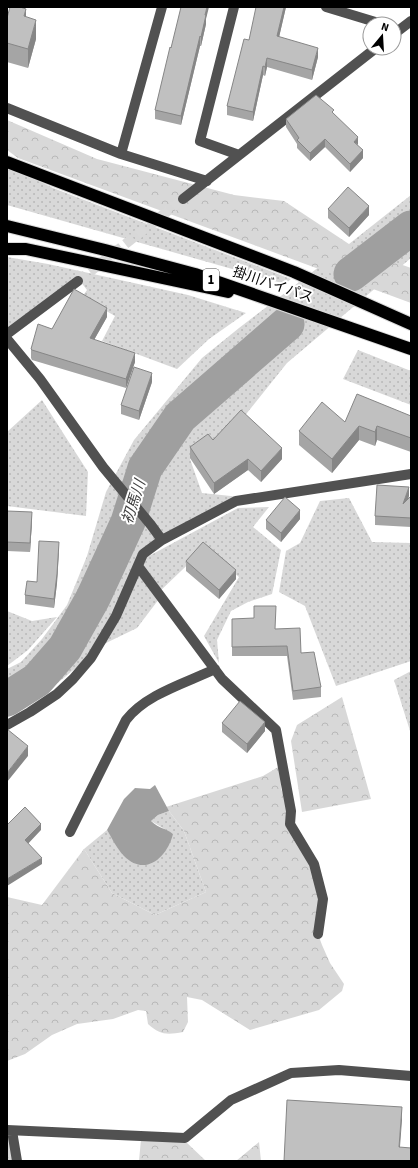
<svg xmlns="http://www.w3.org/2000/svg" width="418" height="1168" viewBox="0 0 418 1168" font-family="'Source Sans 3','Noto Sans JP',sans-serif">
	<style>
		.grass { fill: url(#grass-dots) }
		.forest { fill: url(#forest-crowns) }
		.water { fill: #9f9f9f }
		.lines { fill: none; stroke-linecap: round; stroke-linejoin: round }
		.river { stroke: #9f9f9f; stroke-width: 35 }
		.minor-tunnel { stroke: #d9d9d9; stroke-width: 10; stroke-dasharray: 10 5; stroke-linecap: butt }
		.highway-casing { stroke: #dbdbdb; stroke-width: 14 }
		.minor { stroke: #515151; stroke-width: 10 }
		.highway { stroke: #000; stroke-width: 12 }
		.wall { fill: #a5a5a5 }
		.shaded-wall { fill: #868686 }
		.building { fill: #c0c0c0; stroke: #868686 }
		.labels { text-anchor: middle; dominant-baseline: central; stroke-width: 4; stroke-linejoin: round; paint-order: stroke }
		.shield { fill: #fff; stroke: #4c4c4c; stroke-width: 1 }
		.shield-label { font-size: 13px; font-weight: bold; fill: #000 }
		.street-label { font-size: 14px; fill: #000; stroke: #fff }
		.water-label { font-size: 15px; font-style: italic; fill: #404040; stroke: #fff }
	</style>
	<defs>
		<pattern id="grass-dots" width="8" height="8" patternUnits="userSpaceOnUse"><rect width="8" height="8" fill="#d8d8d8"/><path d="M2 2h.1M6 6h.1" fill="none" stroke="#b8b8b8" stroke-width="1.8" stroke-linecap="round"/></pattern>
		<pattern id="forest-crowns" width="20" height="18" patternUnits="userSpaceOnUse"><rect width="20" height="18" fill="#d8d8d8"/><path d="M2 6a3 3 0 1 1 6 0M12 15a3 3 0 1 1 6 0" fill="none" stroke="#b8b8b8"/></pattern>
	</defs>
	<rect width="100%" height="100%" fill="#fff"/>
	<!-- grass -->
	<path class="grass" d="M7 165 53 188 291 279 285 284 7 205Z
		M411 195V258L287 363 247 413 213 444 190 459 202 493 250 498 160 537 149 556 238 508 269 507 253 527 281 550 272 594 248 602 231 611 217 640 219 663 204 636 239 577 204 549 158 593 159 599 137 628 106 643 37 700 7 718V669L21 662 42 639 67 605 87 556 106 492 134 440 202 358 239 328 349 244Z
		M7 257 48 264 188 295 246 313 209 339 177 369 102 341 115 316 82 297 87 290 77 277 7 332Z
		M358 350 411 371V405L343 379Z
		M42 400 88 472 86 516 7 506V432Z
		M349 498 372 542 411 543V661L336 686 305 606 279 592 286 551 300 543 320 501Z
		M7 611 32 621 57 617 28 650 7 666Z
		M411 671V734L394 680Z
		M169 811 184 831 206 892 155 915 112 893 84 849 107 830 123 855 173 834 151 821 158 815Z"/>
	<!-- forest -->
	<path class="forest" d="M7 120 97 159 234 195 284 201 355 248 411 268V303L18 158 7 150Z
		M342 697 371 799 302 812 291 741 297 725Z
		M280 766 281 789 291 811 288 823 307 853 319 901 318 934 322 945 330 963 344 984 342 991 319 1010 250 1030 202 1000 187 997 188 1022 183 1032C167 1035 160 1035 148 1024L146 1011 138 1010 113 1019 77 1024 52 1035 25 1054 7 1061V897L42 905 84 849 112 893 155 915 206 892 184 831 166 807 263 776Z
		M12 1131 17 1161H7V1133Z
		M141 1139 186 1142 206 1161H139Z
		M259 1142 261 1161H236Z"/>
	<!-- water -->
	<path class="water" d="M17 683 32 695 7 706V687Z
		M155 785 169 811 158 815 151 821C159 829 166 828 173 834 167 858 145 877 124 856 117 849 112 838 107 830L124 799 135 788 150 789Z"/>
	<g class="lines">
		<!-- river -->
		<path class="river" d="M351 274 411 228
			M7 699 37 680 65 648 93 598 128 522 145 468 180 417 287 324"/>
		<!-- minor-tunnel -->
		<path class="minor-tunnel" d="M78 281 183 199"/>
		<!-- highway casing -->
		<g class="highway-casing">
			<path id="highway" d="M7 162 294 272 411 324
				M7 226 105 250 195 274 411 349
				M7 249H26L228 292"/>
		</g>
		<!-- minor -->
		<path class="minor" d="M234 7 200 141 239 155
			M326 7 382 24
			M394 34 411 21
			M7 108 121 154 207 181
			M121 154 162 7
			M183 199 376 48
			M7 334 78 281
			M7 339 40 379 103 467 151 525 162 540 236 501 411 474
			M138 566 222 679 276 730 291 811 290 824 314 864 323 899 318 934
			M7 725 30 712 57 694 73 679 91 658 116 616 143 554 162 540
			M70 832 126 720C146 694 186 683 215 669
			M7 1130 185 1138 231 1100 291 1073 339 1070 411 1076
			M12 1131 17 1161"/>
		<!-- highway -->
		<use href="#highway" class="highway"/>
	</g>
	<!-- wall -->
	<path class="wall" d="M286 7 279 37 318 57 312 80 267 67 265 76 263 75 253 121 227 115V106L249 40Z
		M26 17 36 39 28 68 7 62V18Z
		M206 19V24L201 46H200L181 125 155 119V110L171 48Z
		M334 114 358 146 363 158 350 172 325 147 310 161 297 148V144L286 127V119Z
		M328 209 369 215 349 237 328 218Z
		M107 317 94 340 135 362 126 388 32 360 31 358V349L52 329Z
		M152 382 139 420 121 414V405Z
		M411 416V452L377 440 375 446 359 440 332 473 299 445V431L345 422Z
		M213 440 282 459 261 482 248 470 214 494 190 458V447Z
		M409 496 408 499 411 496V527L375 525V516Z
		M7 511 32 521 30 552 7 551Z
		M300 519 281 542 266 529V520Z
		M59 552 57 583 54 608 25 604V595L37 582Z
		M186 561 236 579 219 599 186 571Z
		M232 619 275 629 301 653 321 687V697L293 700 287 656H232Z
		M222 723 265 731 247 753 222 732Z"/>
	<!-- shaded-wall -->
	<path class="shaded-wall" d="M207 7H209L206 19V24L201 46V37L205 15Z
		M284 7H286L277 46V36Z
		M26 9V28L24 16Z
		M36 20V39L28 68V49Z
		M200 36V46L181 125V116Z
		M318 48V57L312 80V70Z
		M267 58V67L265 76V67Z
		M263 66V75L253 121V112Z
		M358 137V145L354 142Z
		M325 139V147L310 161V153Z
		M363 150V158L350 172V164Z
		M369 206V215L349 237V228Z
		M107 308V317L90 347V338Z
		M135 353V362L126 388V379Z
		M152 373V382L139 420V411Z
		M359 426V440L332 473V459Z
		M377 426V440L375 446V432Z
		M282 448V459L261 482V471Z
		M248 459V470L214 494V483Z
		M409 487V496L403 513V504Z
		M300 510V519L281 542V533Z
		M32 512V521L30 552V543Z
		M59 542 57 583 54 608V599Z
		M236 570V579L219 599V590Z
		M265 722V731L247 753V744Z
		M28 746V756L7 782V773Z
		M41 824V830L25 847V840Z
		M42 858V864L7 886V879Z
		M402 1107V1120L399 1160V1147Z"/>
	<!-- building -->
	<path class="building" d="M10 7H20L26 9 24 16 36 20 28 49 7 43V18Z
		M181 7H207L205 15H206L201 37 200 36 181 116 155 110 170 47 171 48Z
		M256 7H284L277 36 318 48 312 70 267 58 265 67 263 66 253 112 227 106 244 39 249 40Z
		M316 95 334 110 332 112 358 137 354 142 363 150 350 164 325 139 310 153 297 140 299 138 286 119Z
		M348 187 369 206 349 228 328 209Z
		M74 289 107 308 90 338 135 353 126 379 32 350 31 349 38 324 52 329Z
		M134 367 152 373 139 411 121 405Z
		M357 394 411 416V438L377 426 375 432 359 426 332 459 299 431 322 402 345 422Z
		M241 410 282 448 261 471 248 459 214 483 190 447 208 434 213 440Z
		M377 485 409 487 403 504 411 496V518L375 516Z
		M285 497 300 510 281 533 266 520Z
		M7 511 32 512 30 543 7 542Z
		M39 541 59 542 57 574 54 599 25 595 27 581 37 582Z
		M203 542 236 570 219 590 186 561Z
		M254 606H276L275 629 300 628 301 653 314 652 321 687 293 691 287 646 232 647V619L254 618Z
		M240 701 265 722 247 744 222 723Z
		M7 729 28 746 7 773Z
		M25 807 41 824 25 840 42 858 7 879V825Z
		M287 1100 402 1107 399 1147 411 1148V1161H284Z"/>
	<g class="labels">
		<!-- shield labels -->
		<rect class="shield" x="203" y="269" width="16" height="22" rx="3"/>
		<g class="shield-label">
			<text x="211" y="280">1</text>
		</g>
		<!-- street labels -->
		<g class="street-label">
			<text transform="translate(273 285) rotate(19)">掛川バイパス</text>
		</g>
		<!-- water labels -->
		<g class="water-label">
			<text transform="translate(134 502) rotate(-72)">初馬川</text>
		</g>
	</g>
	<!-- border -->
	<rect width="418" height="1168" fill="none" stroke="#000000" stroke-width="16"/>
	<!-- north arrow -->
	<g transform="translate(382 36) rotate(18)"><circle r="19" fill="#ffffff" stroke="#999999"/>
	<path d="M0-3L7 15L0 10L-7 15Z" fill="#000000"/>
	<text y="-6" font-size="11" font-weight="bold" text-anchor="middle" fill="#000000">N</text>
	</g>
</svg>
